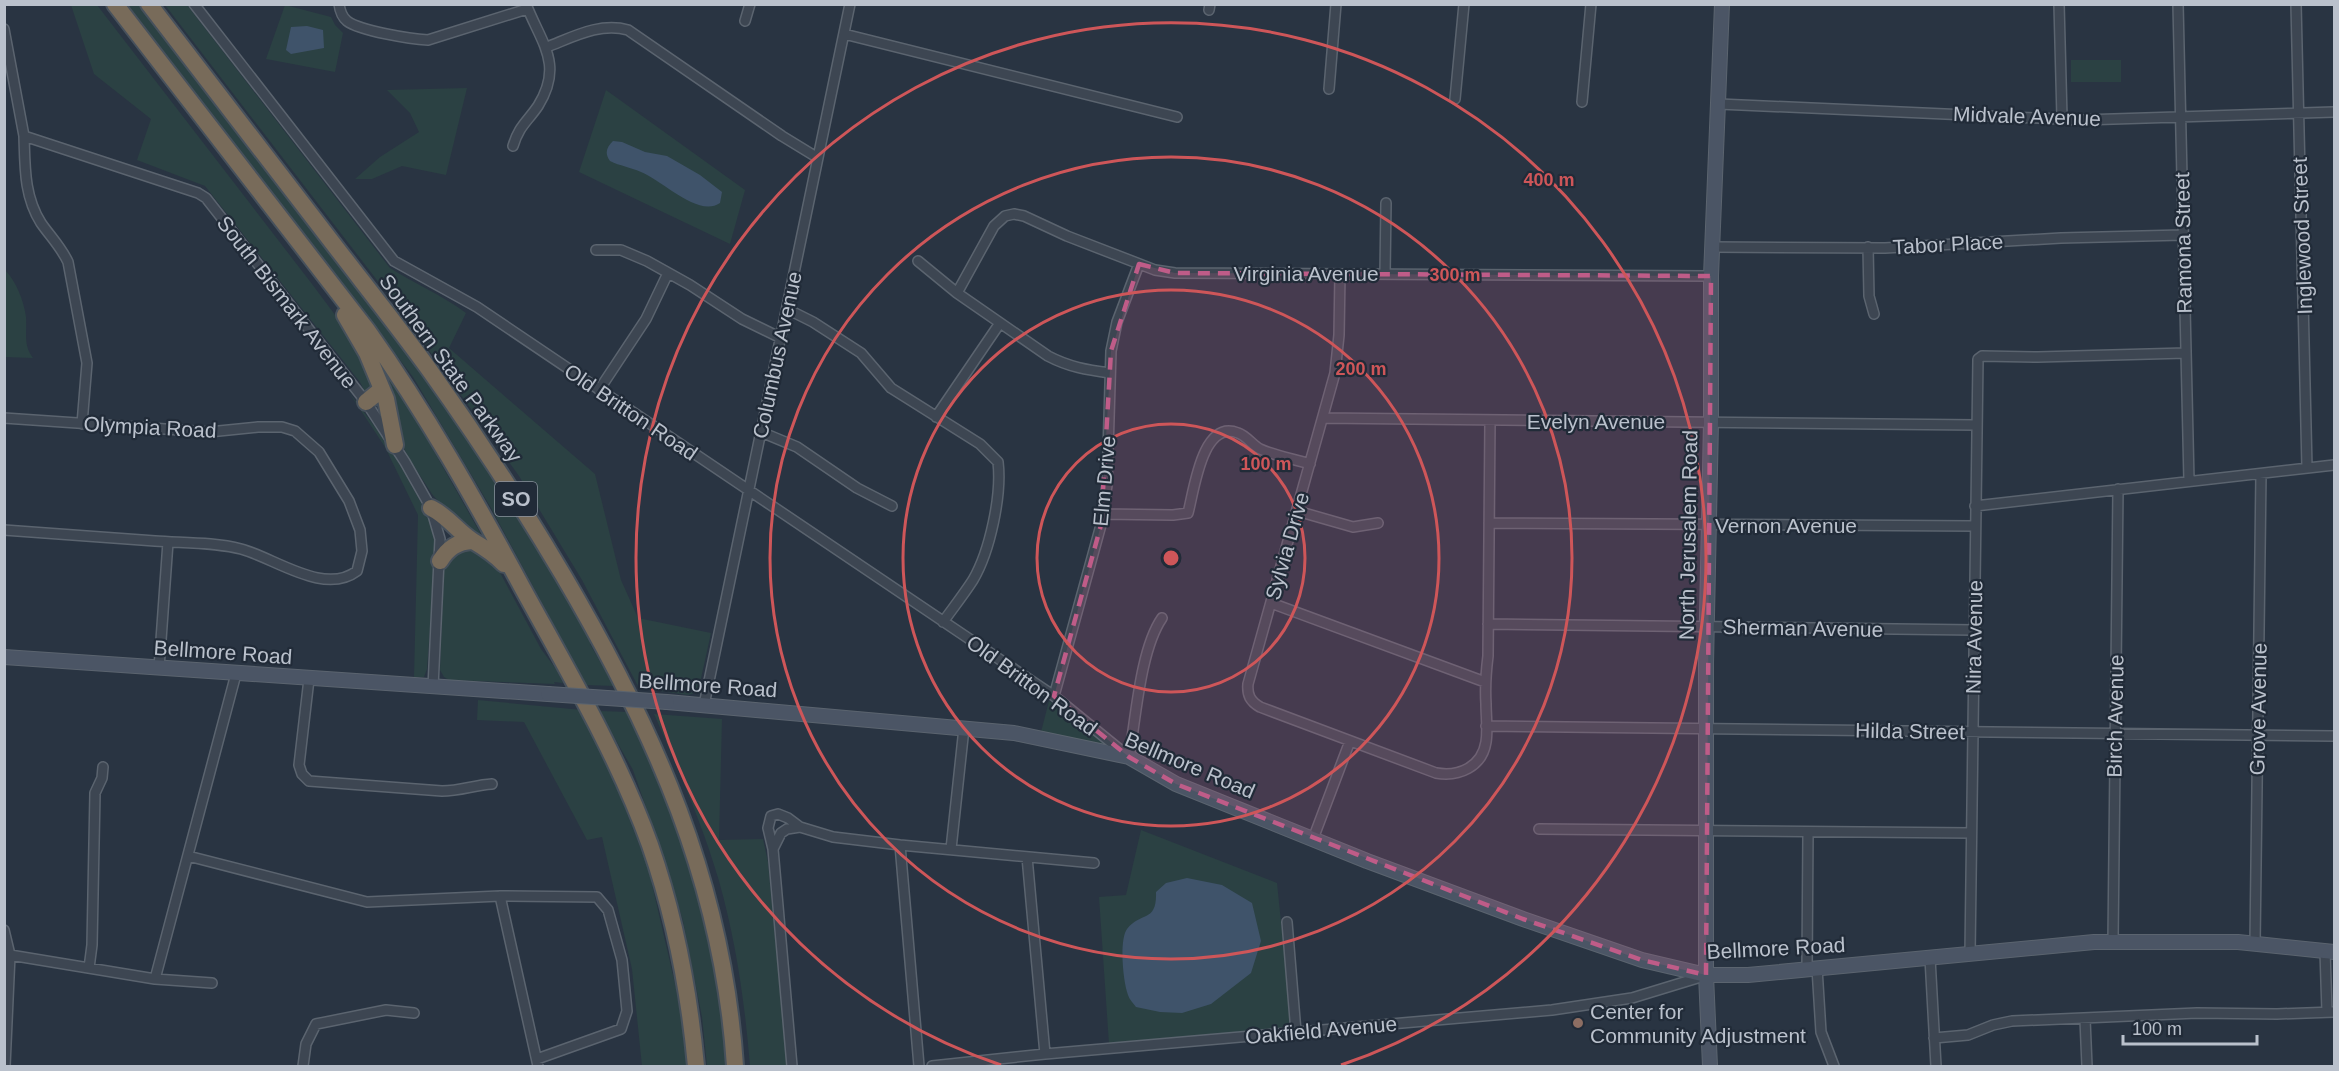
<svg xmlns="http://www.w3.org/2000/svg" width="2339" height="1071" viewBox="0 0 2339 1071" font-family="Helvetica,sans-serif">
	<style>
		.green { fill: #2b4143 }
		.water { fill: #3f536a }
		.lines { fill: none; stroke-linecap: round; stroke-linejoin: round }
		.street-casing { stroke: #5b646f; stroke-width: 12 }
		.secondary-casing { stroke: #5b646f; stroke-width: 16 }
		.highway-casing { stroke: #47515c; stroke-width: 20 }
		.street { stroke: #3d4652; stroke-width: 9 }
		.secondary { stroke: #4b5565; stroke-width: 14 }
		.highway { stroke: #786b5a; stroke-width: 16 }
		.secondary-bridge-casing { stroke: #5b646f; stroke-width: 16; stroke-linecap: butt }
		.secondary-bridge { stroke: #4b5565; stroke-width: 14 }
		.marked { fill: #bf5c88; fill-opacity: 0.2; stroke: #bf5c88; stroke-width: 4.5; stroke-dasharray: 12 8; stroke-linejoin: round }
		.ring { fill: none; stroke: #ce5659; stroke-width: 3 }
		.education-dot { fill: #8d6e63; stroke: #212b38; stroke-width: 2 }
		.labels { text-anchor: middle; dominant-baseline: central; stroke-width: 4.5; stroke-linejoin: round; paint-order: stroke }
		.shield { fill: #212b38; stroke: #8c94a0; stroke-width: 1.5 }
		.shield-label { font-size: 20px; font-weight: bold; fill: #bac1cc }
		.street-label { font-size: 21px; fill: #bac1cc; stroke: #212b38 }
		.poi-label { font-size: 21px; fill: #bac1cc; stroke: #212b38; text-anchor: start }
		.centre { fill: #ce5659; stroke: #212b38; stroke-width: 3 }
		.ring-label { font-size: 18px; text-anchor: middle; font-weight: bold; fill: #ce5659; stroke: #212b38; stroke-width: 4.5; stroke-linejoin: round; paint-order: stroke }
	</style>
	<rect width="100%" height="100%" fill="#293442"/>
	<!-- green -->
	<path class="green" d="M71 5H97L312 284 353 339 376 383 369 395 365 392 360 382 205 186 137 160 151 119 94 74Z
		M128 5H141L424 374 475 446 544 556 593 642 590 644 614 686 586 685 491 508 413 377Z
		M165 5H187L390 268C415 284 442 295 466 313L449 348 595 474 621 580 638 618 711 633 698 692 688 695 639 688 582 580 519 476 403 314Z
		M285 5 331 17 335 25 343 33 335 72 266 59Z
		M2071 60H2121V82H2071Z
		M467 88 446 175 402 166 372 179H355L380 157 419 132 410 113 387 90Z
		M606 90 745 190 730 244 579 172Z
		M5 270C16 281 24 301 26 317 27 333 23 345 33 358L5 357Z
		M387 375 418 423 487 545 459 525 432 494 413 465 402 445 384 377Z
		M348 391 388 444 429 517 436 549 427 669 424 677H414L418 515 385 447Z
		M470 545 496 565 541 649 556 669 563 683 554 682 555 684 449 680 444 677 440 670 444 570 446 560Z
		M478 700 582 710 610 769 648 867 676 988 689 1066H642L632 969 602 837 587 840 524 722 477 720Z
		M1049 701 1116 751 1041 732Z
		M599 711 629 712 666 789 691 861 724 1005 728 1066H707L702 1017 683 921 666 865 633 770Z
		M654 714 722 719 719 840 763 839 768 862 787 1066H750C745 1004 736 941 719 881 702 823 678 768 654 714Z
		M1141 830 1277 883 1292 1028 1109 1044 1099 897 1126 895Z"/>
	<!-- water -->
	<path class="water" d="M307 26 323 30 324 48 291 54 286 50 291 27Z
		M613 141 622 142 645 152 667 156 700 175 722 192 720 203C698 218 662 180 641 172 630 167 620 166 610 161 604 153 607 147 613 141Z
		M1187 878 1222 885 1252 903 1261 941 1251 973 1211 1004 1182 1013 1160 1012 1136 1007C1133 1003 1129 999 1128 995 1123 982 1119 940 1127 929 1141 911 1157 923 1156 892L1166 883Z"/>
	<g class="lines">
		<!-- street casing -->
		<g class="street-casing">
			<path id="street" d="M194 4 394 261 477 307 1054 696 1129 757C1136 718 1140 650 1162 618
				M339 4C340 11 342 17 347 21 360 31 411 39 428 40L527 9
				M2059 4 2062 118
				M2178 4 2189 481
				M2296 4 2307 468
				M1209 10 1210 4
				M745 21 750 4
				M4 29 24 136 198 193 206 198 366 402 405 462 431 508 440 539 433 687
				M844 34 1177 117
				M547 47C573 37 600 22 628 30L782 136 818 158
				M1329 89 1336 4
				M1455 99 1464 4
				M1582 102 1591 4
				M1719 104 2082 120 2334 112
				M24 136C25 167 24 196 41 223 50 236 61 247 68 262L87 363 82 424
				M513 146C519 126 527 122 538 106 564 64 541 43 526 4
				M1713 247 1885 248 2061 238 2183 235
				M1868 247 1869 296 1874 314
				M596 250H621L647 261 690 285 742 319 781 338
				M918 261 957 293 1048 356C1069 367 1087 370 1110 373
				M1340 274 1339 335 1335 373 1248 684C1247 695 1250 701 1260 707L1436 773C1459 777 1482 767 1486 742 1488 730 1486 716 1486 704 1485 688 1486 672 1488 656L1490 421
				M1385 274 1386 203
				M957 293 994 226 1005 216 1014 214 1024 216 1067 236 1155 270 1175 273 1711 276
				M787 309 813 322 861 353 891 388 980 444 998 462C1002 495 990 551 973 580 964 594 953 608 943 622
				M599 390 646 319 668 273
				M936 417 1000 323
				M4 418 209 432 258 427H282L295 431 319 452 349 501 360 530 362 551 357 571C324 596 275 558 241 549 214 542 183 543 155 541 105 537 55 534 4 530
				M1323 418 1976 425
				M761 432 797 447 857 488 892 506
				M1975 506 2334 465
				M1297 511 1353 527 1378 523
				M1103 514 1173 515 1188 513C1194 491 1202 419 1238 433 1247 436 1252 445 1260 449 1275 456 1294 459 1310 464
				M1489 523 1975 526
				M1271 603 1485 682
				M1488 624 1974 630
				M159 668 168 542
				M309 679 299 765 302 774 309 781 442 791C460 791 475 785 492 784
				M1054 696 1101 525 1107 485 1111 351 1117 322 1139 264
				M704 705 850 4
				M1486 726 2334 736
				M1539 829 1971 833
				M1313 839 1350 741
				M900 845 919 1066
				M773 849 781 833 787 829 800 827 833 837 900 845 1094 863
				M951 849 964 728
				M188 856 367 902 500 896 597 897 608 910 622 960 627 1011 621 1029 537 1059
				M1027 857 1045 1054
				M500 896 538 1066
				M1287 922 1296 1032
				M4 930 10 955 5 1066
				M2113 942 2118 489
				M2255 944 2261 474
				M2325 951 2327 1012
				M1970 954 1978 359 1982 356 2038 357 2186 353
				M10 955 155 979 212 983
				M1930 958 1936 1066
				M89 968 92 945 95 793 102 778 103 767
				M1817 968 1821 1032 1834 1066
				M1807 969 1808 832
				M155 979 236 674
				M2085 1019 2087 1066
				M1934 1038 1968 1035 1993 1025 2012 1021 2197 1013 2277 1014 2334 1012
				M303 1066 306 1044 316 1024 386 1010 414 1013
				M792 1066 773 849 768 828 771 816 778 814 788 818 800 827
				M932 1066 1045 1054 1552 1010 1632 998 1704 976"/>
		</g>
		<!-- secondary casing -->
		<g class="secondary-casing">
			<path id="secondary" d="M4 657 548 694
				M667 702 1014 733 1129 757 1176 784 1367 861 1523 919 1642 960 1706 975H1748L2094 942H2238L2334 952
				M1710 1066 1706 975V664L1711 422V276L1722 4"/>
		</g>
		<!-- highway casing -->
		<g class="highway-casing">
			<path id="highway" d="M115 4 367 330C426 413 475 500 523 589 569 673 618 756 650 845 675 917 689 991 696 1066
				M149 4C212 86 275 168 338 250 368 289 399 328 428 368 476 435 521 504 563 575 655 731 723 884 735 1066
				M345 315 367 353 386 399 395 445
				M366 402 382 389
				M431 508C448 516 458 532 473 541 485 548 494 554 504 564
				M440 561C448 548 457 542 472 541"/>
		</g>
		<!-- street -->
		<use href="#street" class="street"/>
		<!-- secondary -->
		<use href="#secondary" class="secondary"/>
		<!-- highway -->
		<use href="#highway" class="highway"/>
		<!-- secondary-bridge casing -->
		<g class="secondary-bridge-casing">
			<path id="secondary-bridge" d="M548 694 667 702"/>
		</g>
		<!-- secondary-bridge -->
		<use href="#secondary-bridge" class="secondary-bridge"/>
	</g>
	<!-- marked area -->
	<path class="marked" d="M1139 264 1175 273 1711 276 1706 975 1642 960 1523 919 1176 784 1129 757 1054 696 1101 525 1111 351Z"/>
	<!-- distance rings -->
	<g class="ring">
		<circle cx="1171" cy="558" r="134"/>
		<circle cx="1171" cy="558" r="268"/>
		<circle cx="1171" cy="558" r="401"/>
		<path d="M1001 1065A535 535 0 1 1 1341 1065"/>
	</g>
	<!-- markers -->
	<circle class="education-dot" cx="1578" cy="1023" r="6"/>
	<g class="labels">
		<!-- shield labels -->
		<rect class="shield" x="495" y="482" width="42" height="34" rx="4.5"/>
		<g class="shield-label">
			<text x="516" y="499">SO</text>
		</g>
		<!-- street labels -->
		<g class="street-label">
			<text transform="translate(2027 116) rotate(2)">Midvale Avenue</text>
			<text transform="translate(2302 236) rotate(-92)">Inglewood Street</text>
			<text transform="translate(2183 243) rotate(-91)">Ramona Street</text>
			<text transform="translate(1948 244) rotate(-3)">Tabor Place</text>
			<text x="1306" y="273">Virginia Avenue</text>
			<text transform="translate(287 302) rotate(52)">South Bismark Avenue</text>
			<text transform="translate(777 355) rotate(-78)">Columbus Avenue</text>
			<text transform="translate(451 368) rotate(54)">Southern State Parkway</text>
			<text transform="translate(631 412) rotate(34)">Old Britton Road</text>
			<text x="1596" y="421">Evelyn Avenue</text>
			<text transform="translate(150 427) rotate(3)">Olympia Road</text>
			<text transform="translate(1104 481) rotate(-85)">Elm Drive</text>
			<text x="1786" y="525">Vernon Avenue</text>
			<text transform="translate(1688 535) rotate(-89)">North Jerusalem Road</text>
			<text transform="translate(1287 546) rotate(-74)">Sylvia Drive</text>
			<text transform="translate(1803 628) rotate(1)">Sherman Avenue</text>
			<text transform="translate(1974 637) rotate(-89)">Nira Avenue</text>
			<text transform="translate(223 652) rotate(4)">Bellmore Road</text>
			<text transform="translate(708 685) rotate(4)">Bellmore Road</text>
			<text transform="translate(1032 685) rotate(36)">Old Britton Road</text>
			<text transform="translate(2258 709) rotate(-89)">Grove Avenue</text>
			<text transform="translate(2115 716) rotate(-89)">Birch Avenue</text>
			<text transform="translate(1910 731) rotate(1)">Hilda Street</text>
			<text transform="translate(1190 765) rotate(23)">Bellmore Road</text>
			<text transform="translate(1776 948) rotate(-3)">Bellmore Road</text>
			<text transform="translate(1321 1030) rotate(-5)">Oakfield Avenue</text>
		</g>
		<!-- poi labels -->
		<g class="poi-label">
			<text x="1590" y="1011">Center for<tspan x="1590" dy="24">Community Adjustment</tspan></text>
		</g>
	</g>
	<circle cx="1171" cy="558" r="9" class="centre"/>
	<g class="ring-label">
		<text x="1549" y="186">400 m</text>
		<text x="1455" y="281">300 m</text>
		<text x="1361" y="375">200 m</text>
		<text x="1266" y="470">100 m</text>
	</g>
	<!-- border -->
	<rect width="2339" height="1071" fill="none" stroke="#bac1cc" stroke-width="12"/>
	<!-- scale -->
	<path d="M2123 1035v9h134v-9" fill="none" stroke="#bac1cc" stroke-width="3"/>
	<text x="2132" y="1035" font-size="18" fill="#bac1cc" stroke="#212b38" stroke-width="4.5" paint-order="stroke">100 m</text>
</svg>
